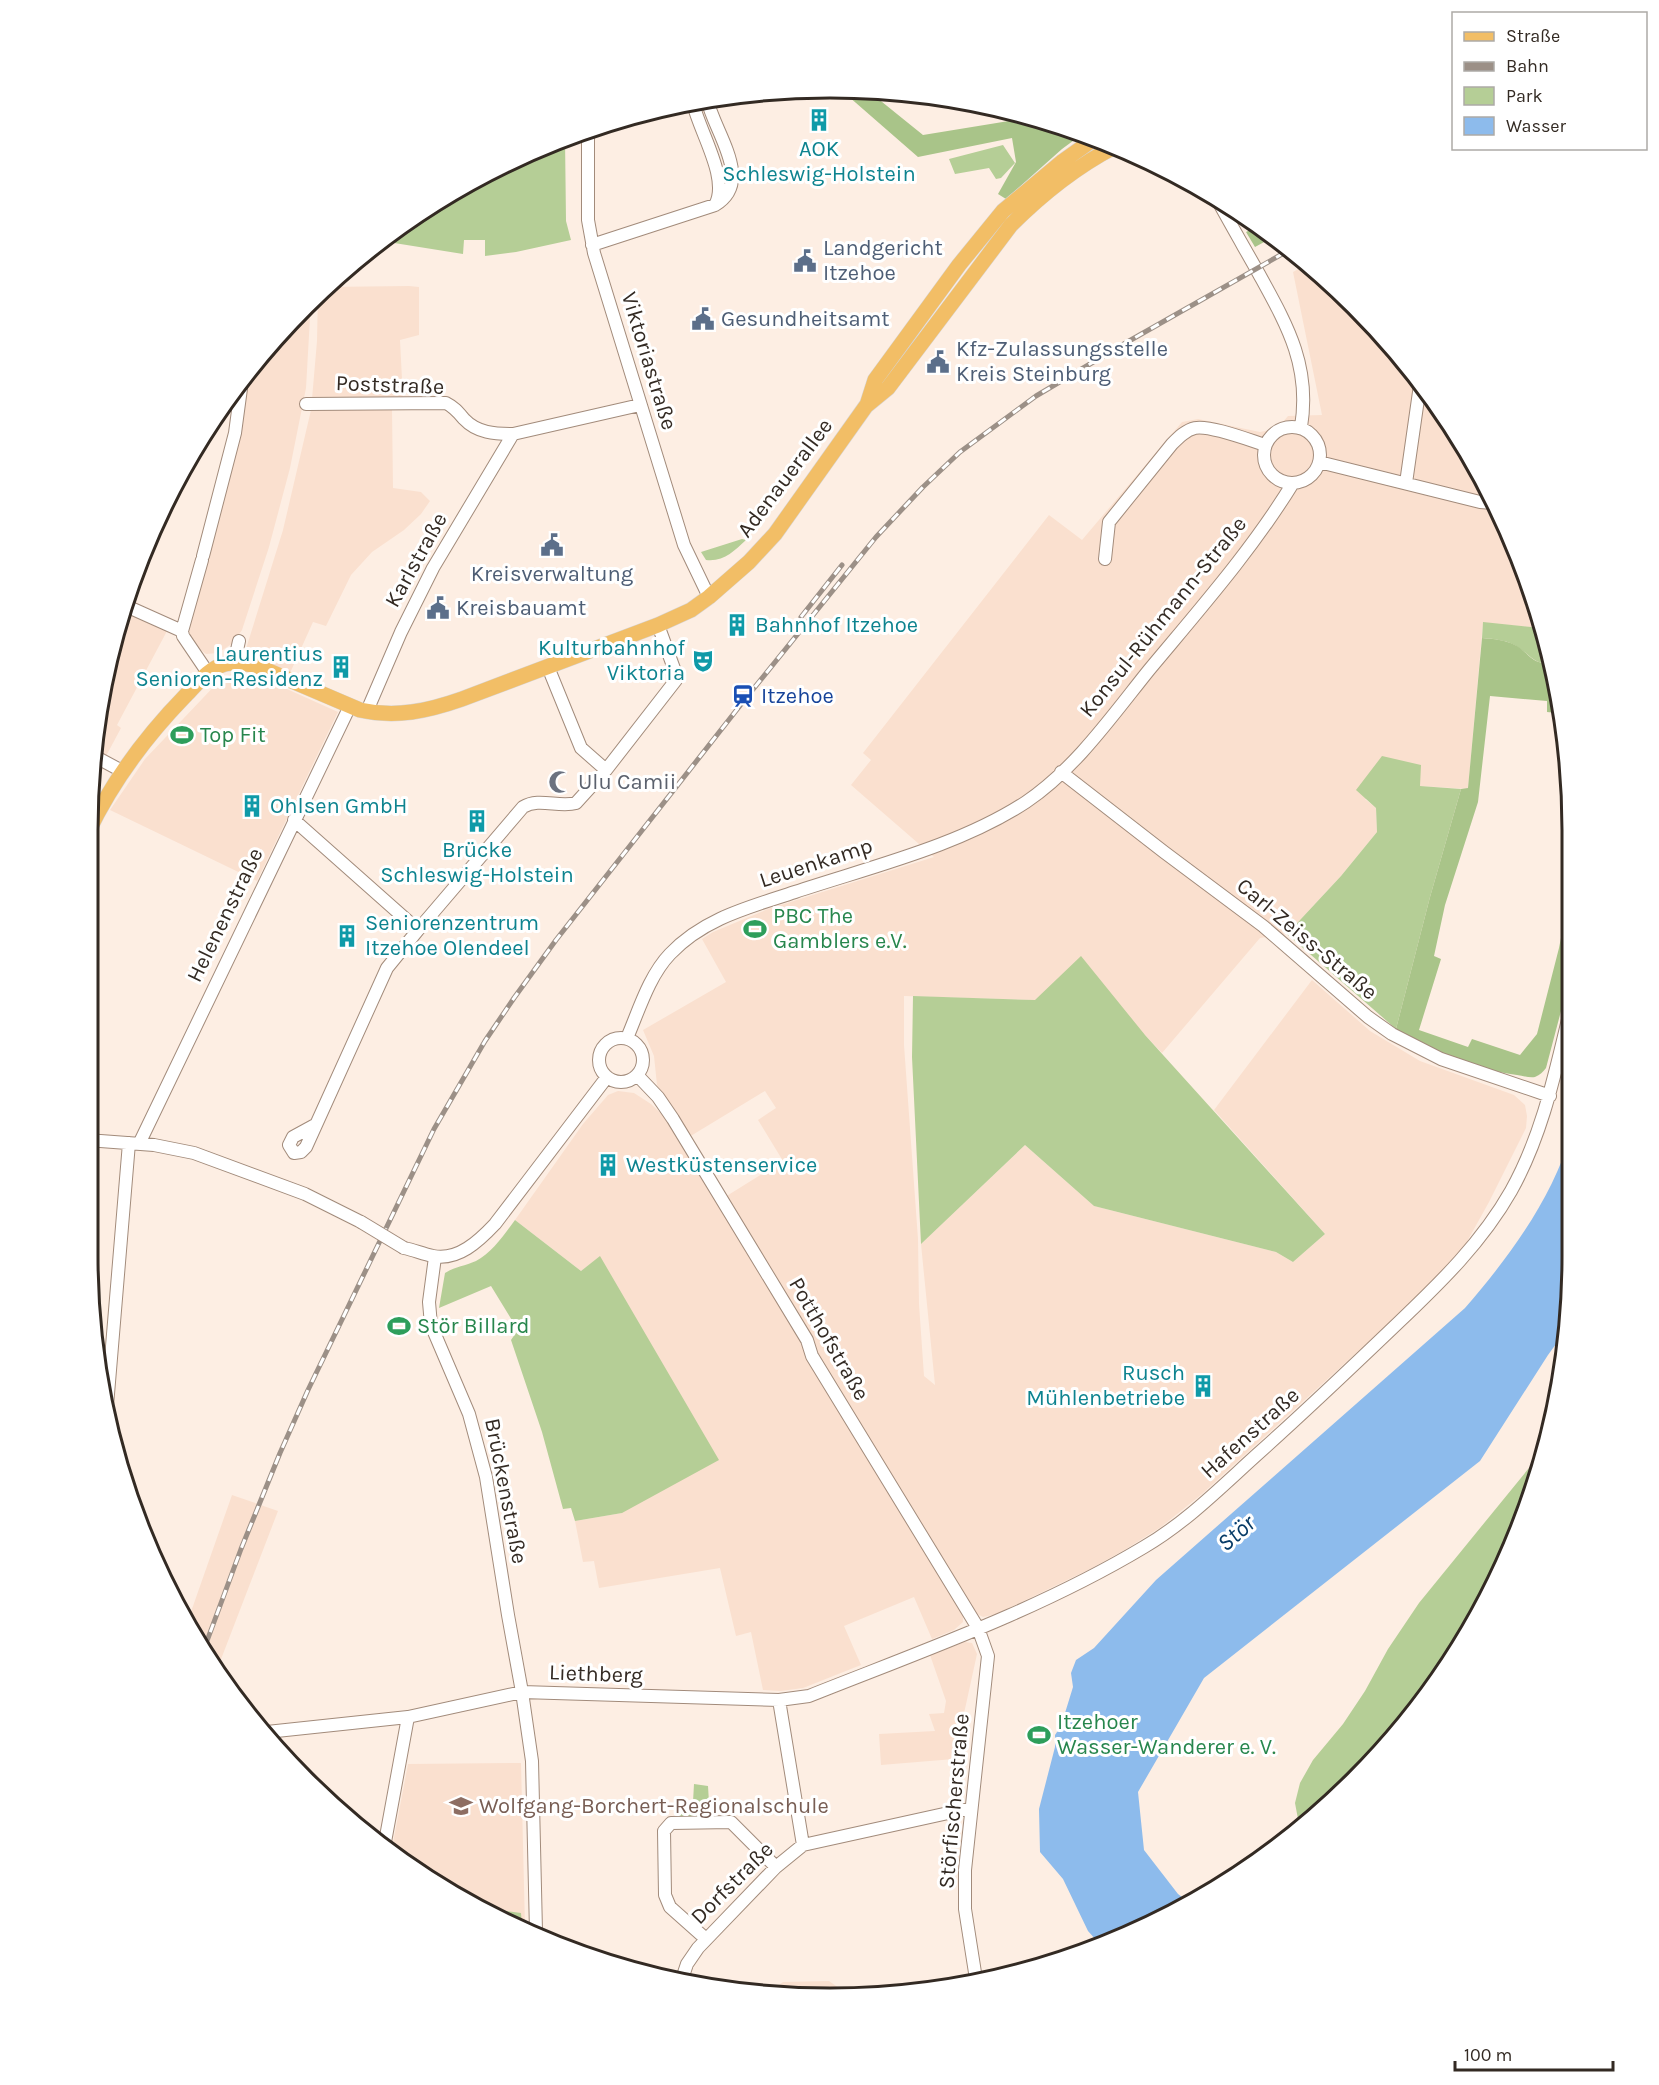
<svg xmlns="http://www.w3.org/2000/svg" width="1659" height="2085" viewBox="0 0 1659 2085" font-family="Karla,sans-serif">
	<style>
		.built { fill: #fae0cf }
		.green { fill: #b5ce96 }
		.forest { fill: #a9c489 }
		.water { fill: #8dbbec }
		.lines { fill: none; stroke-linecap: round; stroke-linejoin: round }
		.minor-casing { stroke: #a28b7b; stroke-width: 14 }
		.major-casing { stroke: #d6d4d3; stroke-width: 16 }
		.minor { stroke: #fff; stroke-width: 12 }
		.major { stroke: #f2be66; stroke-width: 15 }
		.rail-casing { stroke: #9c9087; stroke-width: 5 }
		.rail { stroke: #fff; stroke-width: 3; stroke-dasharray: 9; stroke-linecap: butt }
		.minor-bridge-casing { stroke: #a28b7b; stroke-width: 14; stroke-linecap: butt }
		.minor-bridge { stroke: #fff; stroke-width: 12 }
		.labels { text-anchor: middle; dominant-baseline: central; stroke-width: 6; stroke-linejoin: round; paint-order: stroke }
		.culture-label { font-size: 22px; fill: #0d838f; stroke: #fff; text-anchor: start }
		.service-label { font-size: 22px; fill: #4e5e75; stroke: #fff; text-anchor: start }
		.street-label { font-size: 22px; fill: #332a23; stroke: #fff }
		.transit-label { font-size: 22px; fill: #164399; stroke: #fff; text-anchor: start }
		.leisure-label { font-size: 22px; fill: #27864d; stroke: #fff; text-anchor: start }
		.worship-label { font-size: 22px; fill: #5b616d; stroke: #fff; text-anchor: start }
		.education-label { font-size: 22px; fill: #785e54; stroke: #fff; text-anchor: start }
		.water-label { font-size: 24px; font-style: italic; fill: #053a66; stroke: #fff }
		.rim { fill: none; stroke: #332a23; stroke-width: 3 }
	</style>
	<rect width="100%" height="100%" fill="#fdeee3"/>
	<!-- built -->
	<path class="built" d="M1307 264 1388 340 1473 459 1533 591 1540 628 1483 623 1468 789 1420 786 1365 799 1376 808 1377 832 1341 876 1287 934 1260 938 1162 1053 1145 1035 1035 1000 904 996V1045L918 1239 919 1304 924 1376 935 1385 921 1244 1025 1145 1094 1206 1276 1252 1293 1262 1325 1234 1214 1110 1312 980 1370 1031 1420 1061 1514 1095 1525 1105 1527 1116 1526 1128 1489 1202 1464 1247 1414 1300 1202 1494 1161 1527 1126 1549 1092 1568 997 1614 983 1617 975 1613 816 1354 725 1197 783 1161 758 1120 776 1108 765 1091 689 1137 657 1085 654 1056 643 1030 726 982 702 939 713 932 768 909 934 857 851 785 871 760 863 753 1049 515 1082 540 1182 422 1198 419 1260 432 1270 430 1282 423 1288 416 1322 415 1293 272Z
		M409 286 419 287V335L400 340 403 399H312L317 341 318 293 325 287Z
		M311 300 306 388 290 468 269 547 242 630 233 643 218 653 206 654 197 647 189 634 190 619 247 380V374L271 340Z
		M392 409 393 488 421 492 430 501 421 514 404 530 372 552 351 575 326 626 313 622 290 673 245 652 283 530 311 410Z
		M122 611 167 631 117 725 121 728 105 758 94 752Z
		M234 673 258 676 338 712 257 881 110 810 145 759 221 679Z
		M618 1091 634 1093 651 1104 670 1122 963 1614V1622L954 1630 932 1639 914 1597 844 1626 861 1665 803 1688 781 1691 763 1690 751 1632 736 1636 720 1568 599 1588 594 1561 583 1562 575 1521 622 1513 600 1257 581 1271 515 1220 583 1124 608 1095Z
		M232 1495 278 1511 218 1667 186 1626Z
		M965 1642 972 1643 977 1654 954 1759 881 1765 879 1734 935 1731 929 1714 944 1713 946 1701 930 1655Z
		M521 1763 525 1926 458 1898 392 1848 408 1764Z
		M829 1981 849 1995 829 1998 772 1990 783 1982Z"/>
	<!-- green -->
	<path class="green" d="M565 138 566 221 571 240 516 252 485 256V240H464L463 254 388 242V237L459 186Z
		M1003 145 1015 163 1001 178 996 179 989 168 955 174 949 159Z
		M742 539 746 540C734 551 724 562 706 560L701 552Z
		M1483 622 1540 628 1547 663C1534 664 1529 654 1519 648 1509 640 1494 639 1482 638Z
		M1382 756 1421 765 1420 786 1461 789 1430 897 1396 1029 1287 934 1341 876 1377 832 1376 808 1356 790Z
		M1081 956 1145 1035 1325 1234 1293 1262 1276 1252 1094 1206 1025 1145 921 1244 912 1057 913 996 1035 1000Z
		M515 1220 581 1271 600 1256 719 1460 622 1513 575 1521 571 1508 563 1509 542 1432 511 1340 518 1330 491 1286 439 1308 445 1273C454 1267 465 1266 476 1261 492 1253 504 1235 515 1220Z
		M1542 1452 1515 1540 1419 1707 1319 1814 1302 1826 1298 1819 1295 1803 1300 1783 1313 1760 1343 1724 1365 1691 1388 1649 1419 1603Z
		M694 1784 708 1786 710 1819 677 1820 676 1802H693Z
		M478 1907 521 1913 522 1925Z"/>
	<!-- forest -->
	<path class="forest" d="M866 89 923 135 1033 117 1081 135 1062 149 1006 199 998 194 1016 162 1012 138 918 157 848 96 843 90Z
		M1258 226 1275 236 1255 247 1246 232Z
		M1482 638C1494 639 1505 640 1515 645 1527 651 1532 664 1547 663L1557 713 1547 712V701L1490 696 1478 802 1445 905 1434 956 1441 959 1419 1030 1468 1047 1472 1039 1520 1055 1537 1034 1559 948 1571 887V956L1568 955 1566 962 1571 963V973L1546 1068C1543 1072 1540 1075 1535 1077 1530 1078 1523 1076 1517 1075 1474 1069 1433 1050 1396 1029L1430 897 1461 789 1468 788Z"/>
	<!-- water -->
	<path class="water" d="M1572 1132V1256L1564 1333 1548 1355 1480 1461 1204 1678 1138 1792 1144 1850 1178 1894 1190 1903 1097 1941 1088 1931 1063 1879 1040 1852 1039 1809 1055 1747V1735L1061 1726 1073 1687 1071 1673 1076 1660 1094 1648 1156 1580 1465 1308C1510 1256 1552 1199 1572 1132Z"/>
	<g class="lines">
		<!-- minor casing -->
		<g class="minor-casing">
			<path id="minor" d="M693 103C699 131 730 179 715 205
				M588 128V220L594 253 684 545 709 597
				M1218 201C1231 225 1245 249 1259 274 1287 325 1311 366 1301 427
				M592 245 715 205C755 181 714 132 707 99
				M306 404 446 403C454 407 458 412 464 419 477 433 495 434 513 434L640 405
				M1264 455a28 28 0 1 1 56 0a28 28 0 1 1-56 0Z
				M1319 462 1480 502 1493 503
				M1406 483 1420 385
				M203 556 235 433 242 381
				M1105 559 1109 522 1172 444C1179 437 1186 430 1195 428 1210 425 1249 440 1265 445
				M124 605 182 631 183 636 208 673
				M182 631 202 560
				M239 663 237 650 239 641
				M548 667 581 748 606 770 676 680V674L658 625
				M367 711 401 632 433 568 513 434
				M94 756 122 771
				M1061 772 1164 852 1263 926 1368 1017 1392 1034 1441 1059 1550 1096
				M294 820 418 930 523 807C539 797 559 808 576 803L606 770
				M599 1060a22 22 0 1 1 44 0a22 22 0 1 1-44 0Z
				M627 1038C639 1010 649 976 670 954 704 918 750 907 795 892 870 867 959 846 1026 802 1075 769 1112 716 1149 670 1199 610 1252 550 1293 483
				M637 1075 658 1097 673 1119 807 1340 812 1356 978 1628 988 1656 965 1870V1909L976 1979
				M315 1125 293 1137 289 1145 294 1153 301 1152 306 1147 387 968 418 930
				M87 1140 154 1145 194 1153 305 1194 361 1222
				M139 1144 350 706
				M404 1248C414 1250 423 1254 433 1256 458 1261 479 1241 495 1224L607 1077
				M435 1257 429 1302 431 1325 469 1414 486 1477 508 1615 522 1692 532 1761 536 1931
				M107 1406 129 1143
				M779 1700 809 1696C922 1651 1039 1610 1144 1547 1187 1522 1224 1484 1261 1451 1308 1409 1353 1366 1399 1322 1441 1282 1482 1242 1511 1191 1543 1134 1556 1069 1571 1007
				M267 1732 408 1717 522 1692 779 1700 803 1845
				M385 1842 408 1717
				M706 1939 670 1907 665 1895 664 1831 671 1823 731 1822 776 1867
				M682 1979 687 1964 698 1948 776 1867 803 1845 971 1808"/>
		</g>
		<!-- major casing -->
		<g class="major-casing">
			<path id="major" d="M867 405 875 380 959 265 1003 211 1063 161 1094 139
				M88 832C113 780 146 736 186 695 197 684 209 668 225 664 236 661 246 664 257 666L360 710C396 718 428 711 462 699L658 625 691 610 709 597 749 562 775 534 866 406 888 388 1011 225C1042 194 1076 167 1114 147"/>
		</g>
		<!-- minor -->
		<use href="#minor" class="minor"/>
		<!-- major -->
		<use href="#major" class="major"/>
		<!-- rail casing -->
		<g class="rail-casing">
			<path id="rail" d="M801 617 842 565
				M204 1649 241 1549 280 1453 308 1390 434 1129 485 1041 514 998 556 940 746 698 876 537 923 487 960 452 1036 396 1122 345 1291 249"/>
		</g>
		<!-- rail -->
		<use href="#rail" class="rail"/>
		<!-- minor-bridge casing -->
		<g class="minor-bridge-casing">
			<path id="minor-bridge" d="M361 1222 404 1248"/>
		</g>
		<!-- minor-bridge -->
		<use href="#minor-bridge" class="minor-bridge"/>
	</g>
	<!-- icons -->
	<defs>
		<g id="building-bare" transform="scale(1.8)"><path d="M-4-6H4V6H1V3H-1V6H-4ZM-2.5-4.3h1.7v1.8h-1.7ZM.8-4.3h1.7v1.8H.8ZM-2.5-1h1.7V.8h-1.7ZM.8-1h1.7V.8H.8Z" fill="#0f9aa8" stroke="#fff" stroke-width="2.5" paint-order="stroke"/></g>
		<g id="civic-bare" transform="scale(1.8)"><path d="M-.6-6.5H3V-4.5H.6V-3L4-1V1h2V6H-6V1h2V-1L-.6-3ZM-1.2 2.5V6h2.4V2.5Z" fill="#5c6f8a" stroke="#fff" stroke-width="2.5" paint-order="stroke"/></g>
		<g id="theatre-bare" transform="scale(1.8)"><path d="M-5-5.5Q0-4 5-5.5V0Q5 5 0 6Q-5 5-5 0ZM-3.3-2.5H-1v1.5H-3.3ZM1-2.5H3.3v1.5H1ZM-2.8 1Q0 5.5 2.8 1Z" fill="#0f9aa8" stroke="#fff" stroke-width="2.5" paint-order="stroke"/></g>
		<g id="station-bare" transform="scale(1.8)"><path d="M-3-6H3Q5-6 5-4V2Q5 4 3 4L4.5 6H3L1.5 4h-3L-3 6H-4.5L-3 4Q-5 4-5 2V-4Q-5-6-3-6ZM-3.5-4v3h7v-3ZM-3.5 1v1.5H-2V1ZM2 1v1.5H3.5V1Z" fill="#1a4fb4" stroke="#fff" stroke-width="2.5" paint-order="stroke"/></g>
		<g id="stadium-bare" transform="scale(1.8)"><path d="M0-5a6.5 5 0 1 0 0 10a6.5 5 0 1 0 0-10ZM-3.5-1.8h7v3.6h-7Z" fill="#2e9e5b" stroke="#fff" stroke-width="2.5" paint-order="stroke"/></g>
		<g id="mosque-bare" transform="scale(1.8)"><path d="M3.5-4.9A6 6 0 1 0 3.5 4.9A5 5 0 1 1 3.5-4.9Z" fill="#6b7280" stroke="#fff" stroke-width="2.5" paint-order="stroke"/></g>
		<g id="school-bare" transform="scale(1.8)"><path d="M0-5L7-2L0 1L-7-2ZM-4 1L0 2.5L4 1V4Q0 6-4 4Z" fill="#8d6e63" stroke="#fff" stroke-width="2.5" paint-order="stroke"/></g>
	</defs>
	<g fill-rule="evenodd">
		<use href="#building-bare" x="819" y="120"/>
		<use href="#civic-bare" x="805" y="261"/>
		<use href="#civic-bare" x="703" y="319"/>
		<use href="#civic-bare" x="938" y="362"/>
		<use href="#civic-bare" x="552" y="545"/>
		<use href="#civic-bare" x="438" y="608"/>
		<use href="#building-bare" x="737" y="625"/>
		<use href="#theatre-bare" x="703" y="661"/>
		<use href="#building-bare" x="341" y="667"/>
		<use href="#station-bare" x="743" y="696"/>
		<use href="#stadium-bare" x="182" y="735"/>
		<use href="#mosque-bare" x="560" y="782"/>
		<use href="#building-bare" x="252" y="806"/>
		<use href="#building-bare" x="477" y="821"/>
		<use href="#stadium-bare" x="755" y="929"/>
		<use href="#building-bare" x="347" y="936"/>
		<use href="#building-bare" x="608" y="1165"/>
		<use href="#stadium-bare" x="399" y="1326"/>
		<use href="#building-bare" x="1203" y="1386"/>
		<use href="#stadium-bare" x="1039" y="1735"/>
		<use href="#school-bare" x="461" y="1806"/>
	</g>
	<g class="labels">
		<!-- culture labels -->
		<g class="culture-label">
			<text x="819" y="149" text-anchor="middle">AOK<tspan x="819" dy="25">Schleswig-Holstein</tspan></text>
			<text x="755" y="625">Bahnhof Itzehoe</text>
			<text x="685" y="648" text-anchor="end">Kulturbahnhof<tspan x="685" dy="25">Viktoria</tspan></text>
			<text x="323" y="654" text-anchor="end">Laurentius<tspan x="323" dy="25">Senioren-Residenz</tspan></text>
			<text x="270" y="806">Ohlsen GmbH</text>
			<text x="477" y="850" text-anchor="middle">Brücke<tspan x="477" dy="25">Schleswig-Holstein</tspan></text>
			<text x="365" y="923">Seniorenzentrum<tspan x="365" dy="25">Itzehoe Olendeel</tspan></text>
			<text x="626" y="1165">Westküstenservice</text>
			<text x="1185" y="1373" text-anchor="end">Rusch<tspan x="1185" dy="25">Mühlenbetriebe</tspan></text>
		</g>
		<!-- service labels -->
		<g class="service-label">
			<text x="823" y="248">Landgericht<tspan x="823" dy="25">Itzehoe</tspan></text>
			<text x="721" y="319">Gesundheitsamt</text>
			<text x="956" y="349">Kfz-Zulassungsstelle<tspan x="956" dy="25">Kreis Steinburg</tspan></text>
			<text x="552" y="574" text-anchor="middle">Kreisverwaltung</text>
			<text x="456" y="608">Kreisbauamt</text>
		</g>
		<!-- street labels -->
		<g class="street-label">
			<text transform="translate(649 361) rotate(73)">Viktoriastraße</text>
			<text transform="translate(390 385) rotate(2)">Poststraße</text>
			<text transform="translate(785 478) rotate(-53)">Adenauerallee</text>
			<text transform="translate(416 560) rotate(-61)">Karlstraße</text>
			<text transform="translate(1163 617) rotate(-51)">Konsul-Rühmann-Straße</text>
			<text transform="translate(816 863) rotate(-18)">Leuenkamp</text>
			<text transform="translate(225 915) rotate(-64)">Helenenstraße</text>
			<text transform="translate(1307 939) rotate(40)">Carl-Zeiss-Straße</text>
			<text transform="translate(829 1339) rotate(60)">Potthofstraße</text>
			<text transform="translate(1250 1433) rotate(-42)">Hafenstraße</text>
			<text transform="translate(506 1491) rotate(79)">Brückenstraße</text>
			<text transform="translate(596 1674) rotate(2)">Liethberg</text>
			<text transform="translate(954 1801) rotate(-85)">Störfischerstraße</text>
			<text transform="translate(732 1883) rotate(-45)">Dorfstraße</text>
		</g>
		<!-- transit labels -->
		<g class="transit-label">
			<text x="761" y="696">Itzehoe</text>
		</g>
		<!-- leisure labels -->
		<g class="leisure-label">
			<text x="200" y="735">Top Fit</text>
			<text x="773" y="916">PBC The<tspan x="773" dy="25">Gamblers e.V.</tspan></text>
			<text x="417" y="1326">Stör Billard</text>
			<text x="1057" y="1722">Itzehoer<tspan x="1057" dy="25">Wasser-Wanderer e. V.</tspan></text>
		</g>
		<!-- worship labels -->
		<g class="worship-label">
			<text x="578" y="782">Ulu Camii</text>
		</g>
		<!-- education labels -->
		<g class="education-label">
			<text x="479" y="1806">Wolfgang-Borchert-Regionalschule</text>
		</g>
		<!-- water labels -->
		<g class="water-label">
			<text transform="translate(1236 1533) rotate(-41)">Stör</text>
		</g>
	</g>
	<!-- crop -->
	<path d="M0 0H1659V2085H0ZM830 98H830A732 732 0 0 1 1562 830V1256A732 732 0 0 1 830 1988H830A732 732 0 0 1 98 1256V830A732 732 0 0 1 830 98Z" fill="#fff" fill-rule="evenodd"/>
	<path class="rim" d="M830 98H830A732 732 0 0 1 1562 830V1256A732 732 0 0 1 830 1988H830A732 732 0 0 1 98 1256V830A732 732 0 0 1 830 98Z"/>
	<!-- legend -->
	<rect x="1452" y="12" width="195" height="138" fill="#ffffff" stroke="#adaaa7" stroke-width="1.5"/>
	<rect x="1464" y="32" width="30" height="9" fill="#f2be66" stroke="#adaaa7" stroke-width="1.5"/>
	<text x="1506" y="42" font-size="18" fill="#332a23">Straße</text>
	<rect x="1464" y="62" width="30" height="9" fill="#9c9087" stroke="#adaaa7" stroke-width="1.5"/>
	<text x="1506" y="72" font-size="18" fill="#332a23">Bahn</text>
	<rect x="1464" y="87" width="30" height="18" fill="#b5ce96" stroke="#adaaa7" stroke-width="1.5"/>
	<text x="1506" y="102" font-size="18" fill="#332a23">Park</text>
	<rect x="1464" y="117" width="30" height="18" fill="#8dbbec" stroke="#adaaa7" stroke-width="1.5"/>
	<text x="1506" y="132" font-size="18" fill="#332a23">Wasser</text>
	<!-- scale -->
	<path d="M1455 2061v9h158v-9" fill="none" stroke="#332a23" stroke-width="3"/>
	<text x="1464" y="2061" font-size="18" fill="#332a23" stroke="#ffffff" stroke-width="4.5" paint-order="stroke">100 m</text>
</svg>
